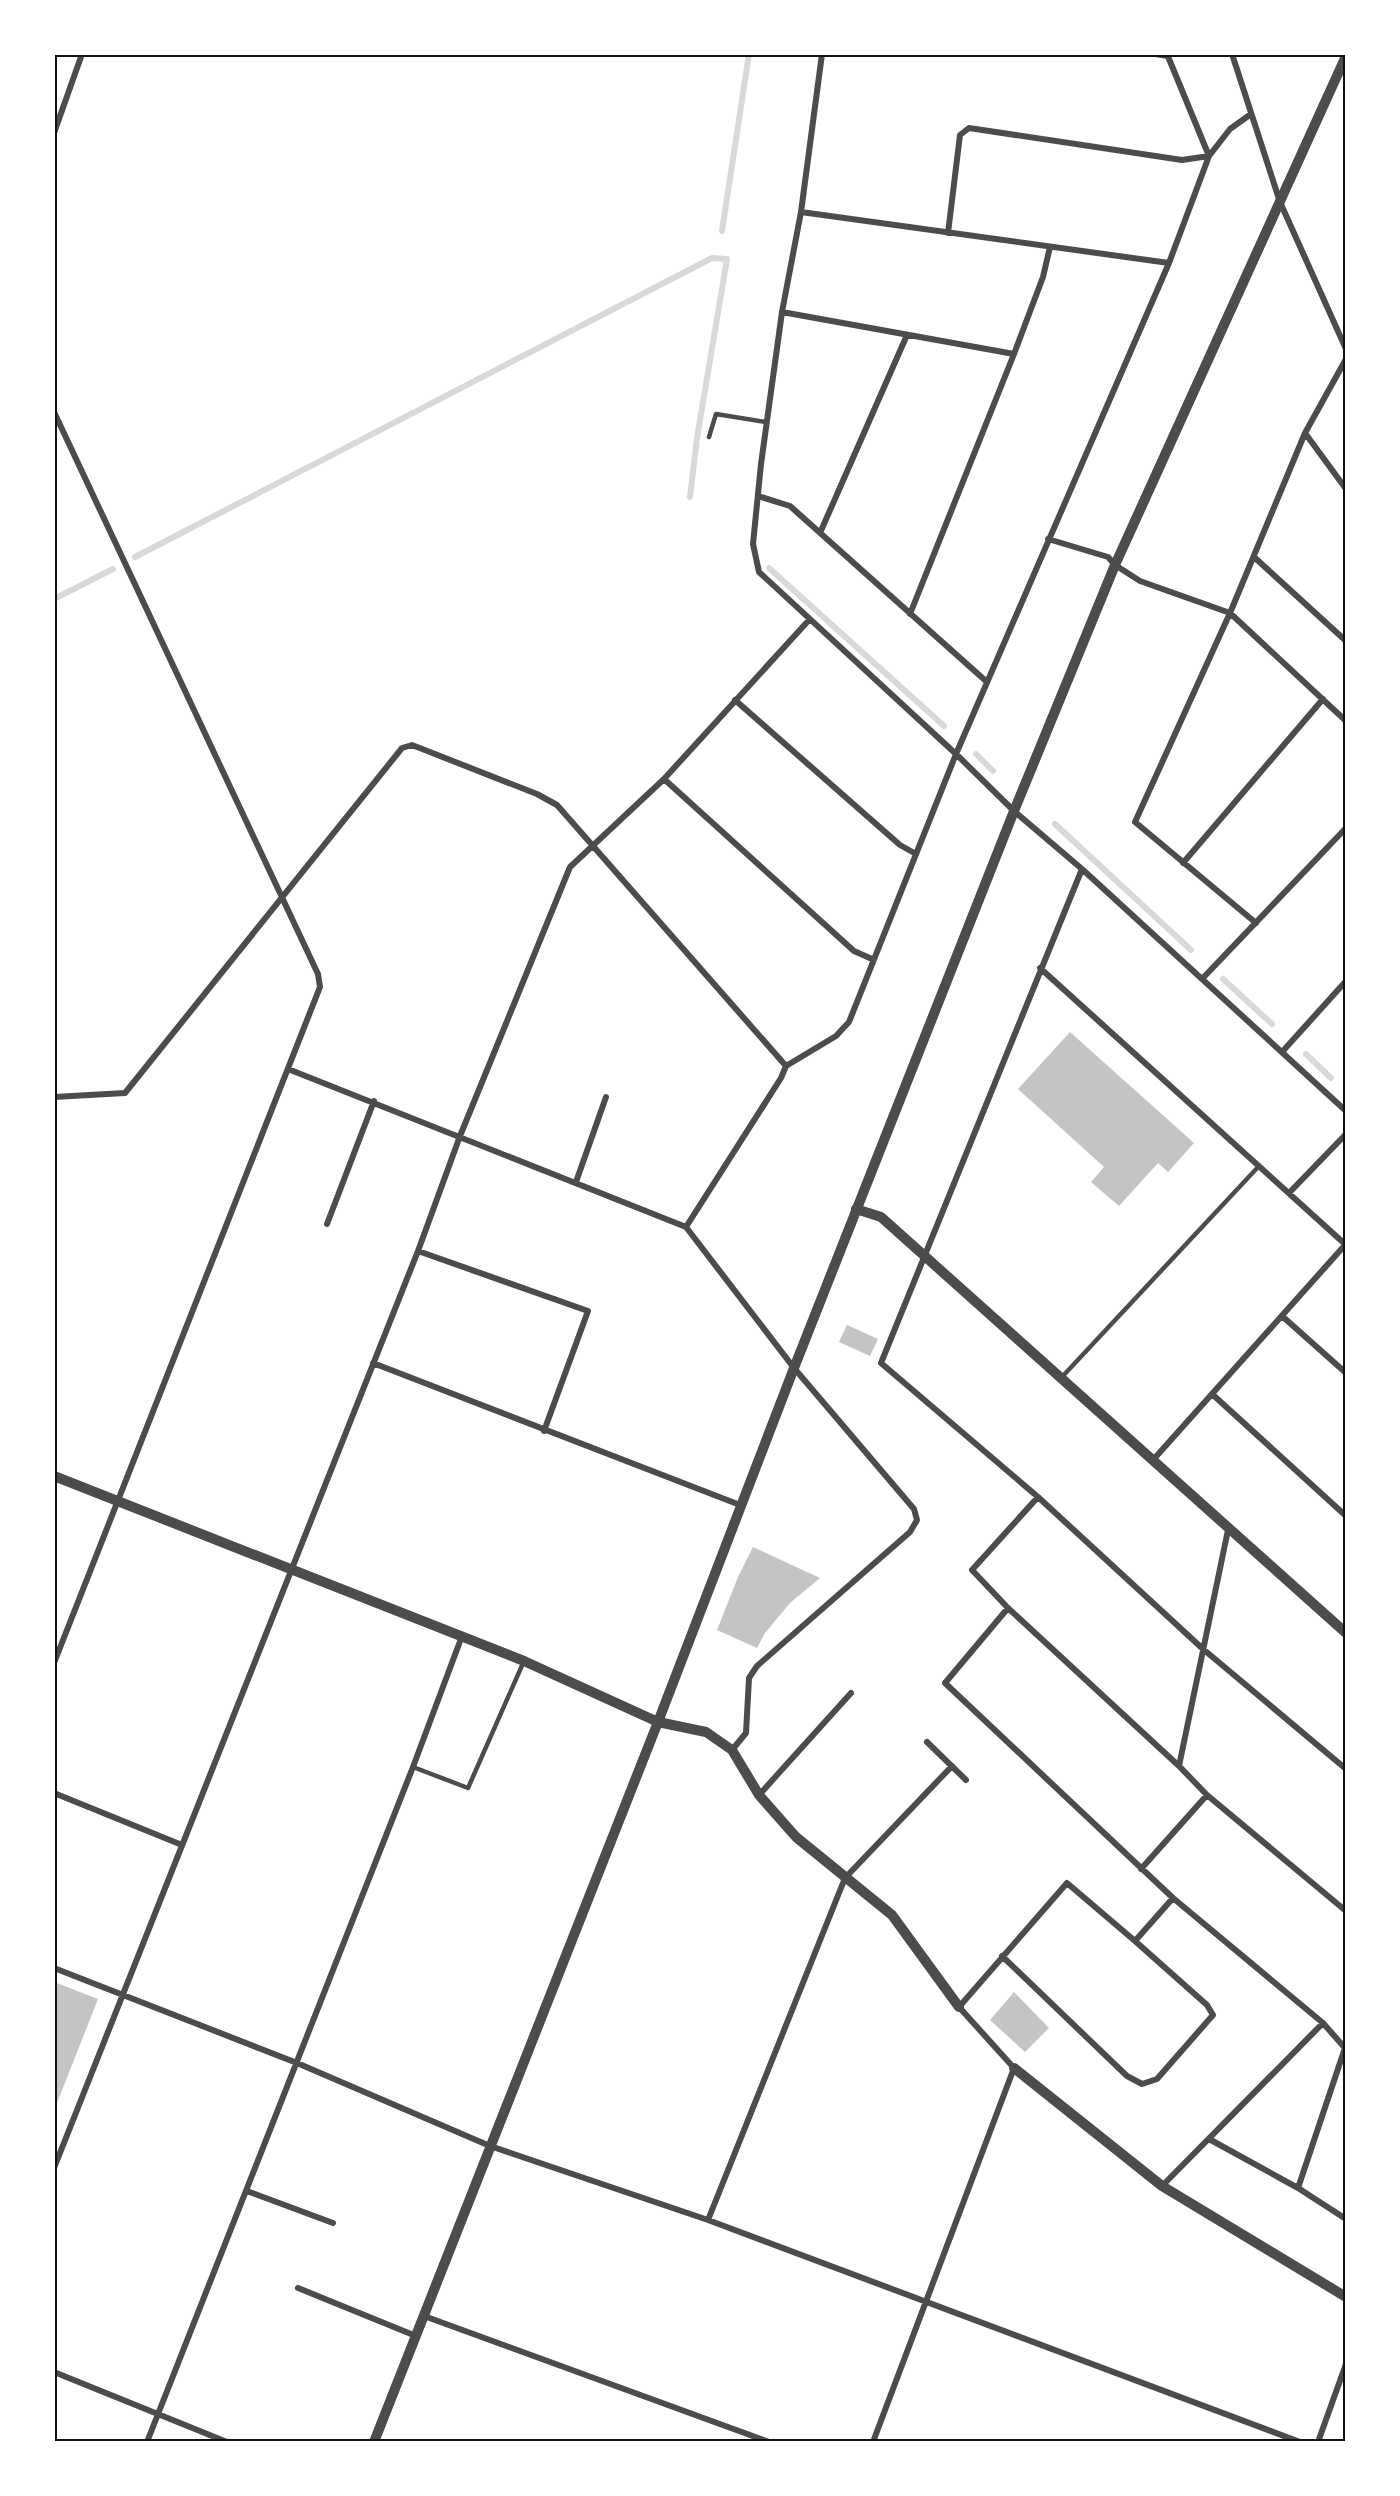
<svg xmlns="http://www.w3.org/2000/svg" width="1400" height="2496" viewBox="0 0 1400 2496" font-family="Mulish,sans-serif">
	<style>
		.lines { fill: none; stroke-linecap: round; stroke-linejoin: round }
		.stream { stroke: #d9d9d9; stroke-width: 6 }
		.building { fill: #c4c4c4 }
		.service { stroke: #4c4c4c; stroke-width: 4.5 }
		.minor { stroke: #4c4c4c; stroke-width: 6 }
		.tertiary { stroke: #4c4c4c; stroke-width: 10 }
		.neatline { fill: none; stroke: #111; stroke-width: 2 }
	</style>
	<rect width="100%" height="100%" fill="#fff"/>
	<g class="lines">
		<!-- stream -->
		<path class="stream" d="M722 231 749 54
			M135 557 712 258 727 259 697 438 690 497
			M769 568 944 726
			M54 599 113 569
			M976 754 993 771
			M1055 824 1191 950
			M1223 979 1272 1024
			M1306 1054 1331 1078"/>
	</g>
	<!-- building -->
	<path class="building" d="M1070 1032 1194 1143 1168 1172 1158 1163 1119 1206 1091 1182 1104 1167 1018 1089Z
		M847 1325 878 1339 870 1356 839 1342Z
		M753 1547 820 1578 790 1603 765 1633 757 1648 717 1630 738 1577Z
		M54 1982 98 1999 55 2108H54Z
		M1014 1992 1049 2028 1025 2052 990 2020Z"/>
	<g class="lines">
		<!-- service -->
		<path class="service" d="M709 437 716 414 766 422
			M1061 1378 1259 1166
			M413 1767 468 1788 524 1661"/>
		<!-- minor -->
		<path class="minor" d="M822 54 801 212 782 312 761 464 753 544 759 572 956 754 1014 811 1082 869 1346 1111
			M1156 54 1167 56
			M1232 54 1280 202 1346 349
			M54 133 82 54
			M801 212 1169 263
			M948 233 960 135 969 128 1182 160 1209 156 1167 54
			M782 312 1014 354
			M54 412 318 974 320 987 54 1663
			M1305 433 1346 359
			M758 496 790 506 987 682
			M820 533 907 335
			M1048 539 1108 557 1115 565 1140 581 1230 613 1346 721
			M1254 557 1346 641
			M910 614 1014 354 1043 277 1050 247
			M735 700 900 845 916 854
			M664 779 854 951 872 959
			M1183 863 1323 699
			M1082 869 881 1363 1038 1497 1203 1649 1346 1769
			M1256 923 1135 822 1230 613 1305 433 1346 489
			M1040 968 1346 1245
			M1202 979 1346 828
			M1282 1052 1346 981
			M288 1069 686 1227 794 1368 914 1509 917 1520 910 1532 757 1666 749 1678 746 1733 732 1750
			M54 1097 125 1093 402 748 412 745 537 794 557 805 786 1066
			M576 1182 606 1097
			M1290 1192 1346 1134
			M327 1224 374 1101
			M686 1227 781 1078 786 1066 836 1036 849 1022 956 754 1169 263 1209 156 1230 129 1251 114
			M418 1251 588 1311 544 1431
			M1282 1316 1346 1373
			M373 1363 740 1505
			M1212 1394 1346 1516
			M1153 1460 1345 1245
			M1038 1497 972 1570 1008 1608 1179 1766
			M1008 1608 945 1683 1173 1898 1323 2023 1345 2048
			M927 1742 966 1780
			M54 1793 182 1845
			M759 1795 851 1693
			M1207 1795 1346 1911
			M1141 1869 1207 1795 1179 1766 1228 1530
			M1002 1956 1127 2076 1142 2084 1157 2079 1213 2015 1207 2005 1135 1941
			M54 1968 297 2063 490 2146 708 2220 1300 2442
			M1209 2139 1298 2188 1346 2219
			M54 2168 418 1251 460 1136 570 867 664 779 809 620
			M1162 2186 1323 2023
			M1298 2188 1346 2045
			M247 2191 333 2223
			M708 2220 845 1878 952 1766
			M298 2288 416 2336
			M424 2316 769 2442
			M54 2372 227 2442
			M147 2442 413 1767 462 1636
			M873 2442 1014 2068 959 2007 1067 1883 1135 1941 1173 1898
			M1318 2442 1346 2364"/>
		<!-- tertiary -->
		<path class="tertiary" d="M856 1209 881 1217 1346 1633
			M54 1476 524 1661 658 1722 706 1732 732 1750 759 1795 796 1837 892 1915 959 2007
			M1014 2068 1162 2186 1346 2297
			M374 2442 658 1722 794 1368 1014 811 1115 565 1346 56"/>
	</g>
	<!-- border -->
	<rect width="1400" height="2496" fill="none" stroke="#ffffff" stroke-width="111"/>
	<rect x="56" y="56" width="1288" height="2384" class="neatline"/>
</svg>
